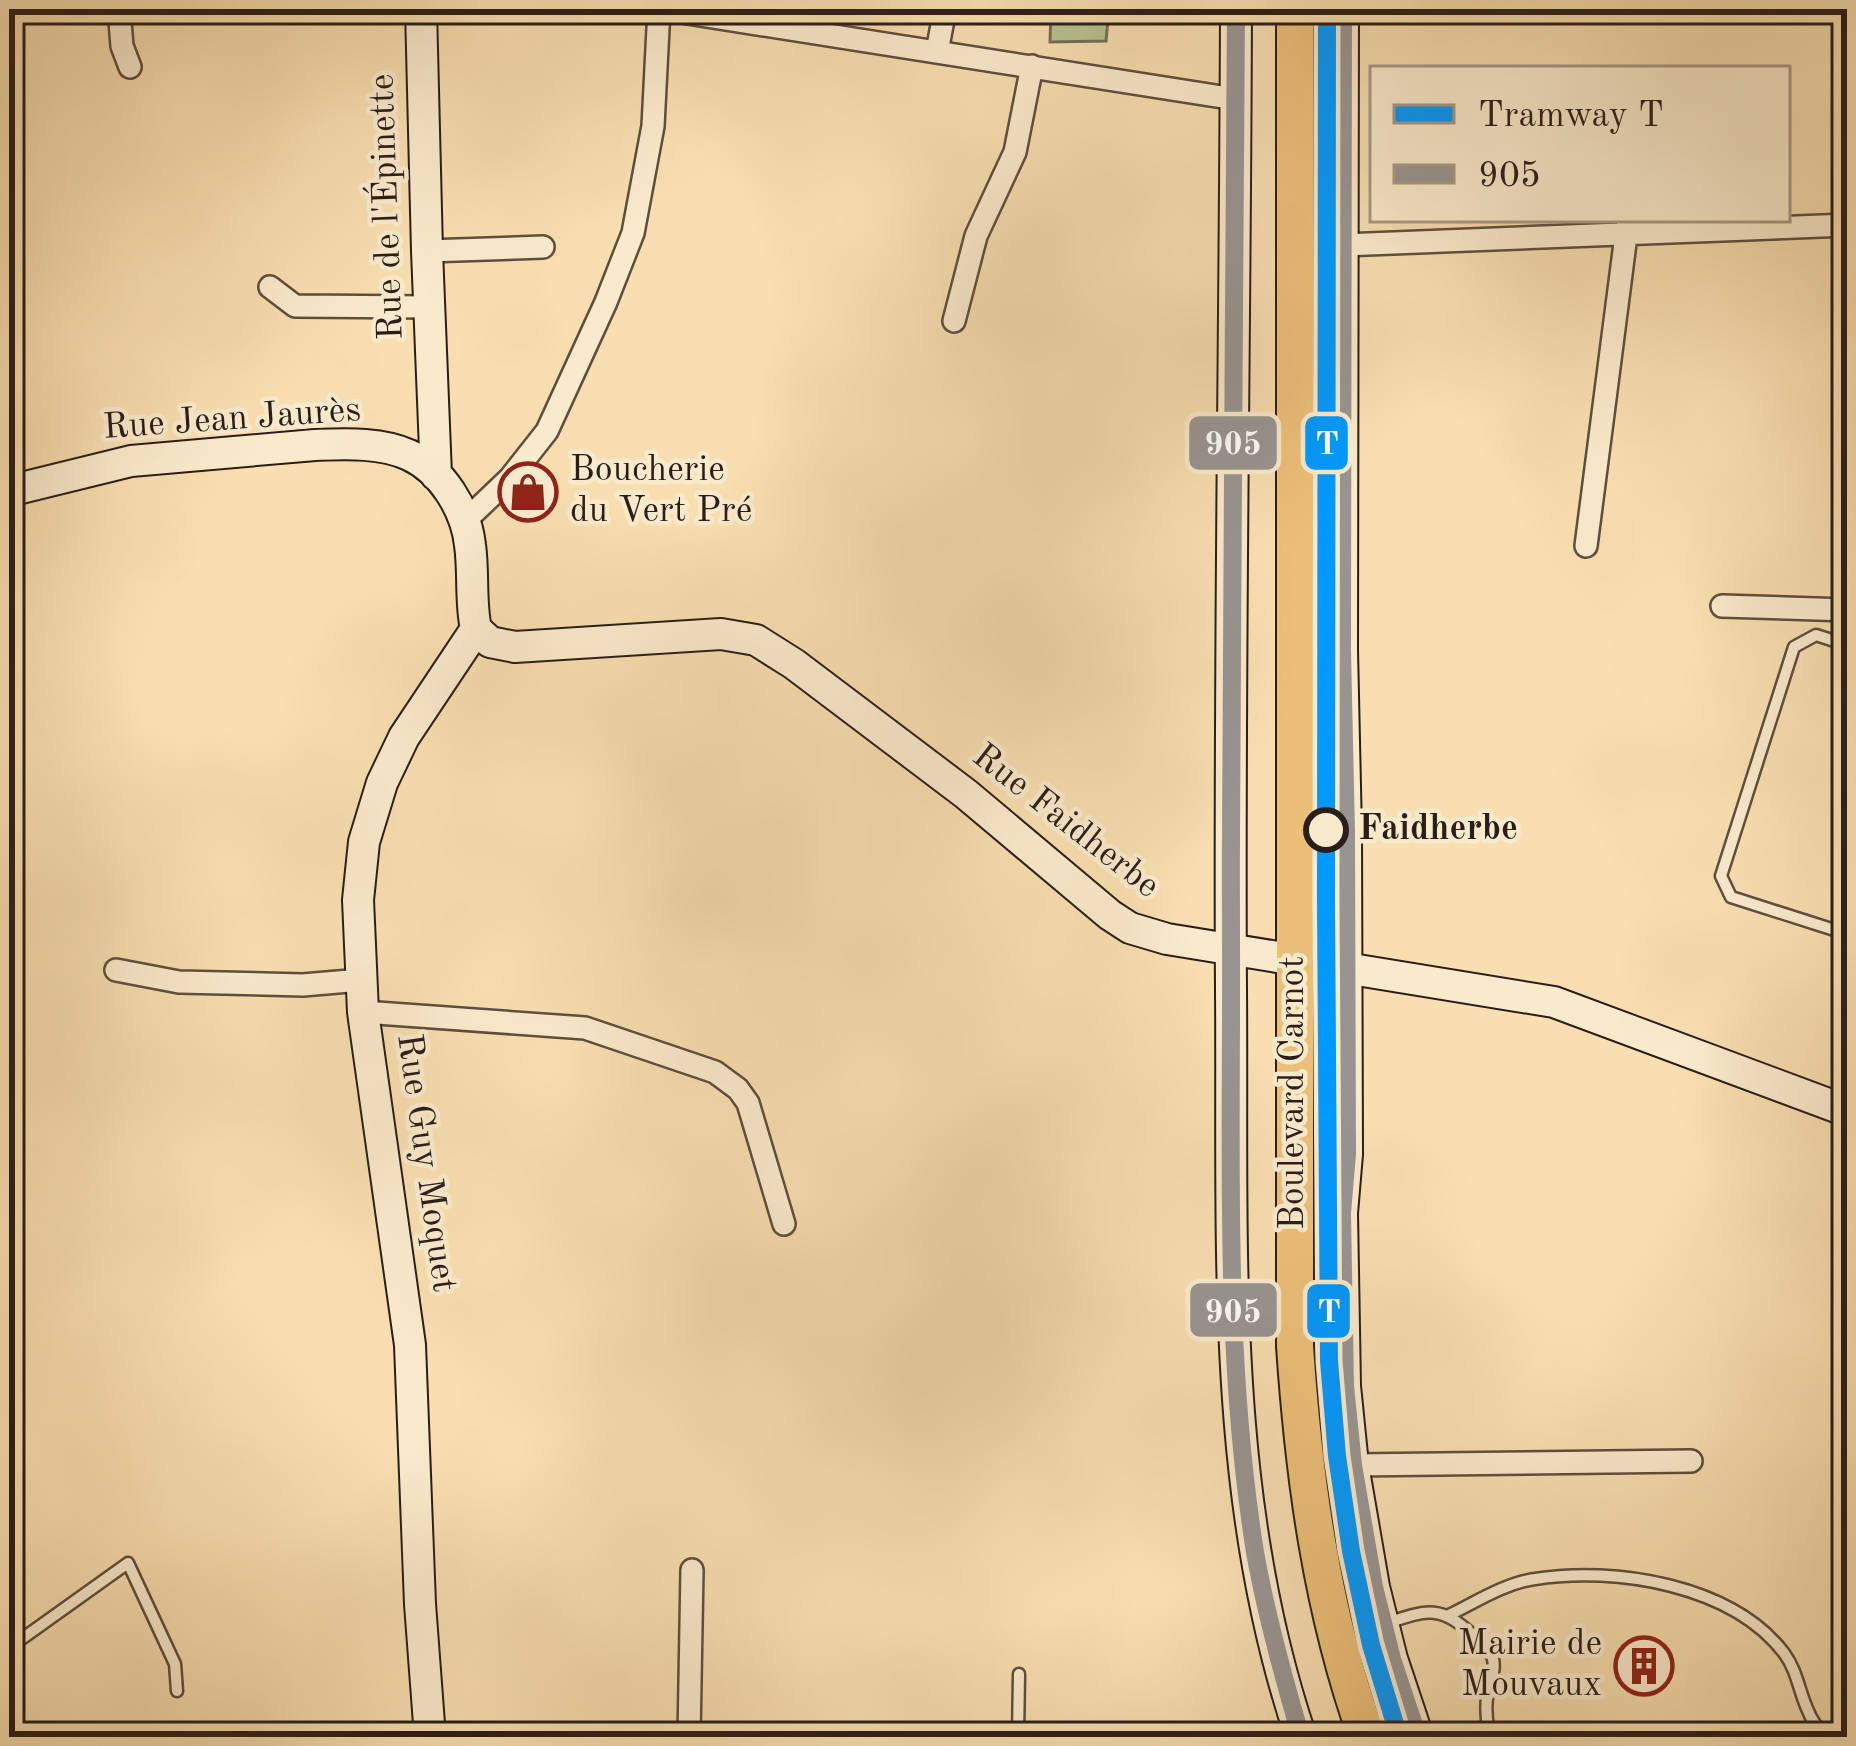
<svg xmlns="http://www.w3.org/2000/svg" width="1856" height="1746" viewBox="0 0 1856 1746" font-family="'Old Standard TT',serif">
	<style>
		.green { fill: #b7c290; stroke: #717054; stroke-width: 3 }
		.lines { fill: none; stroke-linecap: round; stroke-linejoin: round }
		.lane-casing { stroke: #5e4e3e; stroke-width: 15 }
		.street-casing { stroke: #5e4e3e; stroke-width: 26 }
		.secondary-casing { stroke: #2b1e18; stroke-width: 34 }
		.primary-casing { stroke: #2b1e18; stroke-width: 40 }
		.lane { stroke: #faeacc; stroke-width: 10 }
		.street { stroke: #faeacc; stroke-width: 21 }
		.secondary { stroke: #faeacc; stroke-width: 30 }
		.primary { stroke: #ecbf78; stroke-width: 36 }
		.bus-1-casing { stroke: #faeacc; stroke-width: 27 }
		.bus-1 { stroke: #989492; stroke-width: 18 }
		.tram-1-casing { stroke: #faeacc; stroke-width: 27 }
		.tram-1 { stroke: #09f; stroke-width: 18 }
		.stop-dot { fill: #faeacc; stroke: #2b1e18; stroke-width: 6 }
		.labels { text-anchor: middle; dominant-baseline: central; stroke-width: 9; stroke-linejoin: round; paint-order: stroke }
		.street-label { font-size: 36px; fill: #2b1e18; stroke: #faeacc }
		.poi-label { font-size: 36px; fill: #2b1e18; stroke: #faeacc; text-anchor: start }
		.stop-label { font-size: 36px; font-weight: bold; fill: #2b1e18; stroke: #faeacc; text-anchor: start }
		.line-badge { stroke: #faeacc; stroke-width: 4.5 }
		.badge-label { font-size: 33px; text-anchor: middle; font-weight: bold; fill: #fff }
	</style>
	<rect width="100%" height="100%" fill="#f8deb0"/>
	<filter id="stains"><feTurbulence type="fractalNoise" baseFrequency=".00167" numOctaves="4"/><feColorMatrix values="0 0 0 0 .2 0 0 0 0 .09 0 0 0 0 .02 0 0 0 .5 -.17"/></filter>
	<radialGradient id="worn" r=".72"><stop offset=".6" stop-color="#630" stop-opacity="0"/><stop offset="1" stop-color="#630" stop-opacity=".3"/></radialGradient>
	<!-- green -->
	<path class="green" d="M1051 9H1109L1106 41 1050 42Z"/>
	<g class="lines">
		<!-- lane casing -->
		<g class="lane-casing">
			<path id="lane" d="M1847 645 1816 635 1794 647 1721 876 1731 897 1847 934
				M1449 1615C1476 1602 1505 1583 1535 1579 1615 1566 1732 1585 1784 1653 1798 1672 1799 1693 1809 1713 1812 1721 1819 1729 1824 1737
				M1387 1623C1429 1609 1441 1605 1475 1637 1481 1643 1490 1649 1493 1659 1496 1671 1489 1684 1487 1697 1486 1707 1486 1716 1488 1726L1453 1737
				M9 1648 128 1563 175 1664 177 1691
				M1018 1737 1019 1674"/>
		</g>
		<!-- street casing -->
		<g class="street-casing">
			<path id="street" d="M119 9 122 46 130 67
				M662 9 1235 99
				M937 52 945 9
				M1343 245 1847 225
				M427 251 543 247
				M270 287 295 306 429 307
				M954 321 976 236 1015 152 1032 66
				M466 520 510 478 547 431 606 302 633 233 653 126 659 9
				M1586 546 1628 220
				M1722 606 1847 610
				M116 970 179 982 303 985 361 980
				M363 1012 585 1028 715 1072 738 1089 748 1103 784 1224
				M1846 1264 1847 1257
				M1353 1465 1691 1461
				M689 1737 692 1570"/>
		</g>
		<!-- secondary casing -->
		<g class="secondary-casing">
			<path id="secondary" d="M421 9 427 251 436 475
				M1236 9C1235 336 1229 663 1231 990 1233 1241 1219 1496 1301 1737
				M1343 9 1342 650 1346 832 1347 1154 1342 1213 1345 1386 1353 1465 1374 1587 1392 1659 1418 1737
				M9 491 131 461 315 445C345 444 381 442 409 455 442 470 466 509 470 545 474 573 470 602 476 629
				M476 629 490 642 515 647 721 634 756 640 794 664 966 794 1110 915 1130 928 1167 939 1554 1002 1847 1111
				M430 1737 420 1604 410 1345 363 1012 358 900 364 842 382 783 404 737 476 629"/>
		</g>
		<!-- primary casing -->
		<g class="primary-casing">
			<path id="primary" d="M1295 9V1346C1304 1479 1322 1611 1367 1737"/>
		</g>
		<!-- lane -->
		<use href="#lane" class="lane"/>
		<!-- street -->
		<use href="#street" class="street"/>
		<!-- secondary -->
		<use href="#secondary" class="secondary"/>
		<!-- primary -->
		<use href="#primary" class="primary"/>
		<!-- bus-1 casing -->
		<g class="bus-1-casing">
			<path id="bus-1" d="M1236 9C1235 321 1230 633 1231 945 1232 1147 1223 1352 1255 1552 1266 1615 1283 1676 1301 1737
				M1343 9 1342 650 1346 832 1347 1154 1342 1213 1345 1386 1353 1465 1374 1587 1392 1659 1418 1737"/>
		</g>
		<!-- bus-1 -->
		<use href="#bus-1" class="bus-1"/>
		<!-- tram-1 casing -->
		<g class="tram-1-casing">
			<path id="tram-1" d="M1327 9 1326 901 1329 1361 1337 1456 1351 1551 1371 1645 1399 1737"/>
		</g>
		<!-- tram-1 -->
		<use href="#tram-1" class="tram-1"/>
	</g>
	<!-- icons -->
	<defs>
		<g id="shop-ring" transform="scale(3)"><circle r="9.5" fill="#faeacc" stroke="#8f2418" stroke-width="1.5"/><path d="M-5-2.5h2.3a2.7 3.5 0 0 1 5.4 0H5L5.5 6h-11ZM-1.5-2.5h3a1.5 2.3 0 0 0-3 0Z" fill="#8f2418"/></g>
		<g id="building-ring" transform="scale(3)"><circle r="9.5" fill="#faeacc" stroke="#8f2418" stroke-width="1.5"/><path d="M-4-6H4V6H1V3H-1V6H-4ZM-2.5-4.3h1.7v1.8h-1.7ZM.8-4.3h1.7v1.8H.8ZM-2.5-1h1.7V.8h-1.7ZM.8-1h1.7V.8H.8Z" fill="#8f2418"/></g>
	</defs>
	<g fill-rule="evenodd">
		<use href="#shop-ring" x="528" y="492"/>
		<use href="#building-ring" x="1644" y="1666"/>
	</g>
	<!-- markers -->
	<circle class="stop-dot" cx="1326" cy="830" r="20"/>
	<g class="labels">
		<!-- street labels -->
		<g class="street-label">
			<text transform="translate(388 207) rotate(-92)">Rue de l'Épinette</text>
			<text transform="translate(232 420) rotate(-4)">Rue Jean Jaurès</text>
			<text transform="translate(1065 822) rotate(38)">Rue Faidherbe</text>
			<text transform="translate(1294 1093) rotate(-90)">Boulevard Carnot</text>
			<text transform="translate(425 1163) rotate(82)">Rue Guy Moquet</text>
		</g>
		<!-- poi labels -->
		<g class="poi-label">
			<text x="570" y="471">Boucherie<tspan x="570" dy="41">du Vert Pré</tspan></text>
			<text x="1602" y="1645" text-anchor="end">Mairie de<tspan x="1602" dy="41">Mouvaux</tspan></text>
		</g>
		<!-- stop labels -->
		<g class="stop-label">
			<text x="1358" y="830">Faidherbe</text>
		</g>
	</g>
	<g class="line-badge">
		<rect x="1187" y="414" width="92" height="58" rx="12" fill="#989492"/>
		<rect x="1303" y="414" width="47" height="58" rx="12" fill="#09f"/>
		<rect x="1188" y="1281" width="91" height="58" rx="12" fill="#989492"/>
		<rect x="1305" y="1282" width="47" height="58" rx="12" fill="#09f"/>
	</g>
	<g class="badge-label">
		<text x="1233" y="454">905</text>
		<text x="1327" y="454">T</text>
		<text x="1233" y="1322">905</text>
		<text x="1329" y="1322">T</text>
	</g>
	<!-- margin -->
	<rect width="1856" height="1746" fill="none" stroke="#f8deb0" stroke-width="48"/>
	<rect x="12" y="12" width="1832" height="1722" fill="none" stroke="#2b1e18" stroke-width="6"/>
	<rect x="24" y="24" width="1808" height="1698" fill="none" stroke="#2b1e18" stroke-width="3"/>
	<!-- legend -->
	<rect x="1370" y="66" width="420" height="156" fill="#faeacc" stroke="#a79884" stroke-width="3"/>
	<rect x="1394" y="105" width="60" height="18" fill="#0099ff" stroke="#a79884" stroke-width="3"/>
	<text x="1478" y="126" font-size="36" fill="#2b1e18">Tramway T</text>
	<rect x="1394" y="165" width="60" height="18" fill="#989492" stroke="#a79884" stroke-width="3"/>
	<text x="1478" y="186" font-size="36" fill="#2b1e18">905</text>
	<rect width="100%" height="100%" filter="url(#stains)"/>
	<rect width="100%" height="100%" fill="url(#worn)"/>
</svg>
